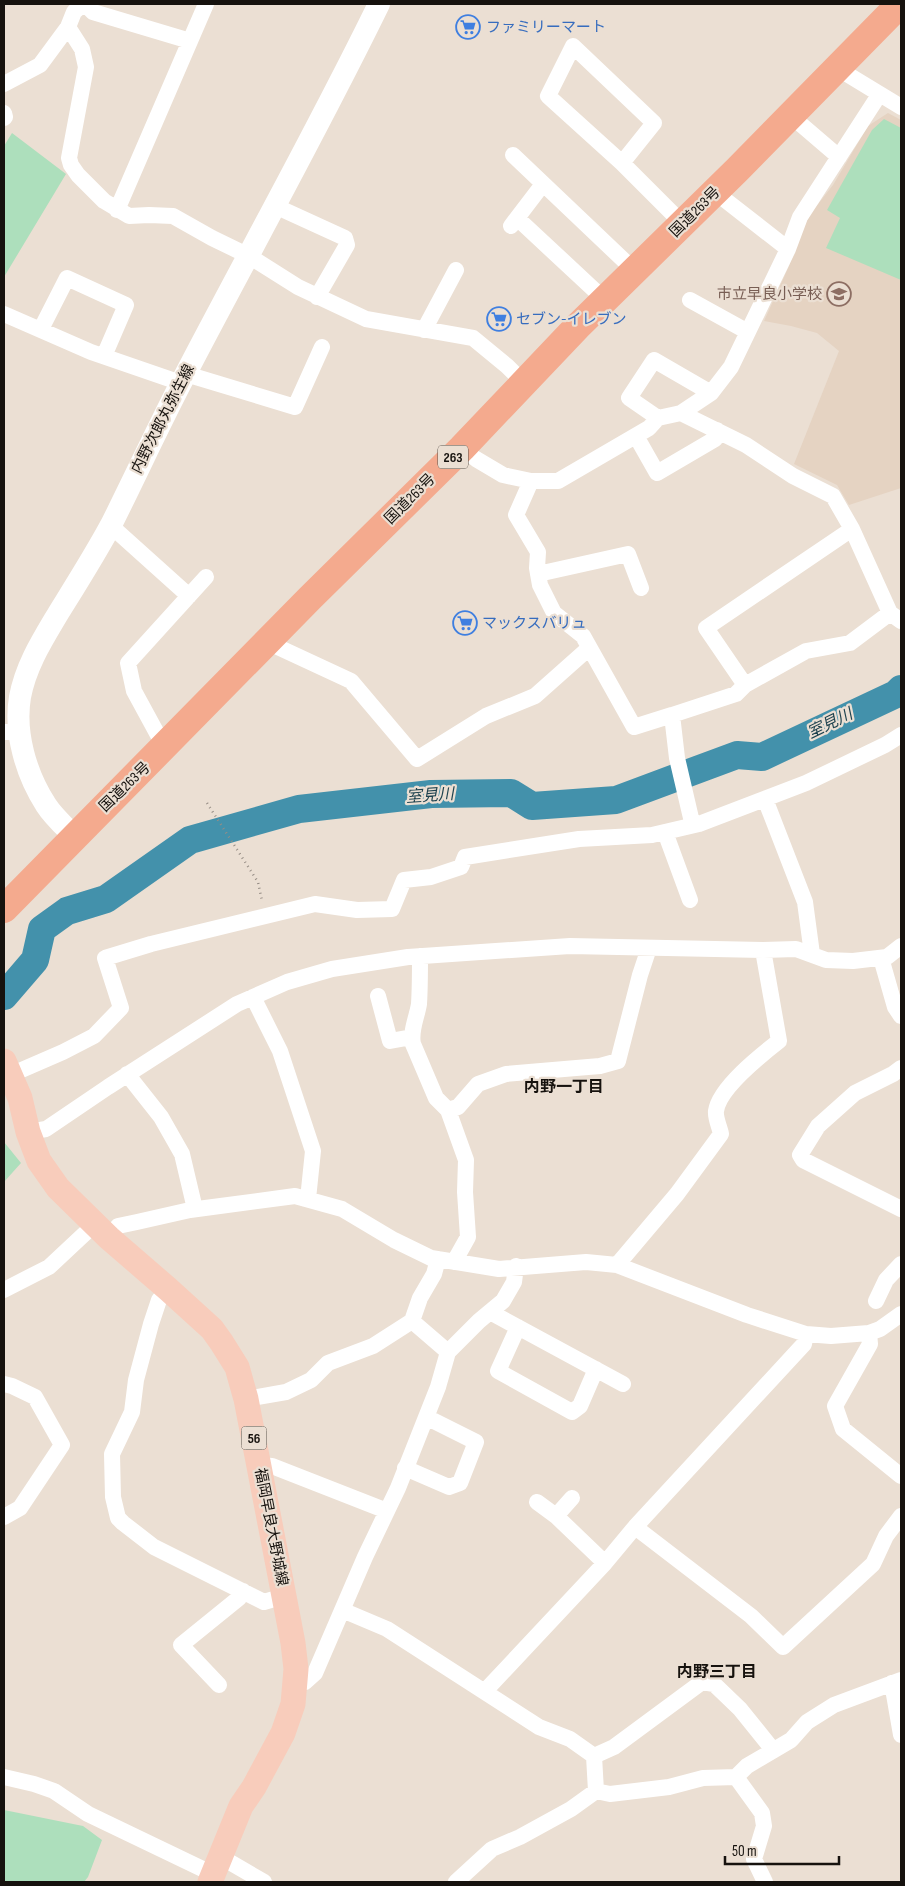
<svg xmlns="http://www.w3.org/2000/svg" width="905" height="1886" viewBox="0 0 905 1886" font-family="'Sofia Sans Condensed','Noto Sans JP',sans-serif">
	<style>
		.built { fill: #e5d3c2 }
		.green { fill: #addfbc }
		.lines { fill: none; stroke-linecap: round; stroke-linejoin: round }
		.river { stroke: #4391ab; stroke-width: 28 }
		.path { stroke: #968d85; stroke-width: 2.5; stroke-dasharray: 1 4; stroke-linecap: butt }
		.street { stroke: #fff; stroke-width: 16 }
		.secondary { stroke: #fff; stroke-width: 22 }
		.primary { stroke: #f8ccbb; stroke-width: 25 }
		.highway { stroke: #f4aa8e; stroke-width: 28 }
		.labels { text-anchor: middle; dominant-baseline: central; stroke-width: 4.5; stroke-linejoin: round; paint-order: stroke }
		.shield { fill: #ebdfd3; stroke: #565049; stroke-width: 1 }
		.shield-label { font-size: 14px; font-weight: bold; fill: #16120e }
		.shop-label { font-size: 15px; fill: #366cbe; stroke: #ebdfd3; text-anchor: start }
		.street-label { font-size: 15px; fill: #16120e; stroke: #ebdfd3 }
		.education-label { font-size: 15px; fill: #785e54; stroke: #ebdfd3; text-anchor: end }
		.water-label { font-size: 16px; font-style: italic; fill: #1f434f; stroke: #ebdfd3 }
		.neighbourhood-label { font-size: 16px; font-weight: bold; fill: #16120e; stroke: #ebdfd3 }
	</style>
	<rect width="100%" height="100%" fill="#ebdfd3"/>
	<!-- built -->
	<path class="built" d="M888 113 901 120V488L849 505 837 485 794 464 839 351 817 333 791 326 764 321 789 266 808 217 833 185 868 126Z"/>
	<!-- green -->
	<path class="green" d="M884 119 901 128V280L826 248 840 218 827 210 872 130Z
		M12 133 66 174 4 277V146Z
		M4 1142 21 1163 4 1182Z
		M4 1810 83 1826 102 1840 88 1877 84 1882H4Z"/>
	<g class="lines">
		<!-- river -->
		<path class="river" d="M4 996 35 960 42 929 67 911 106 899 190 840 299 809 431 794 511 793 532 806 616 800 737 755 762 757 896 694 901 689"/>
		<!-- path -->
		<path class="path" d="M207 803 258 882 262 901"/>
		<!-- street -->
		<path class="street" d="M83 4 74 12 68 27 82 49 86 67 69 158 71 165 78 175 104 201 129 216 149 215 173 216 212 238 249 256 298 287 366 319 473 338 507 366 523 382
			M85 4 93 12 190 41
			M837 68 901 107
			M4 84 40 65 68 27
			M4 113 5 117 4 118
			M790 115 839 157
			M513 155 635 271
			M622 163 654 123 573 46 548 96 622 163 683 224
			M715 192 788 249
			M275 206 345 238 347 245 317 297
			M117 210 206 4
			M517 218 605 300
			M511 226 543 184
			M690 300 748 332
			M4 314 91 352 181 383
			M41 329 67 278 126 305 104 356
			M424 330 456 270
			M186 374 295 407 322 347
			M681 413 746 445 793 476 833 496 852 529 890 613 901 621
			M658 418 629 398 654 360 711 393
			M636 436 657 473 715 439 717 430
			M462 448 476 459 503 475 531 481H558L649 428 658 418 681 413 711 393 731 367 788 249 800 217 879 95
			M531 481 516 515 538 552 537 568 540 585 554 613 583 636 634 727 672 715 677 758 691 818
			M110 525 189 596
			M538 574 628 554 641 588
			M267 642 351 681 417 759 486 716 535 696 589 648
			M745 685 706 628 852 529
			M672 715 736 694 745 685 806 651 850 643 890 613
			M4 732H20
			M167 745 159 737 134 691 128 663 206 577
			M765 799 805 902 812 954
			M665 832 690 900
			M420 956C420 973 420 988 419 1004 417 1017 410 1031 413 1044L436 1098 448 1110 466 1160 465 1192 468 1237 454 1262
			M881 958 895 1007 901 1016
			M378 996 390 1041 412 1037
			M253 997 280 1051 313 1151 308 1199
			M901 1068 893 1074 855 1093 818 1126 800 1155 803 1160 901 1209
			M127 1074 161 1117 182 1154 195 1209
			M10 1075 63 1052 94 1036 121 1008 105 958 151 944 315 904 357 910 392 909 404 880 431 877 461 867 465 857 579 839 652 835 699 824 806 783 885 745 901 735
			M448 1110 458 1107 478 1084 506 1074 600 1066 618 1061 640 975 649 948
			M28 1132 46 1129 108 1087 237 1004 287 982 332 969 408 957 570 946 763 950 796 949 826 960 853 961 887 957 901 946
			M109 1238 118 1226 137 1222 190 1210 295 1196 342 1209 394 1240 431 1258 499 1269 586 1262 617 1265 747 1315 806 1334 831 1336 869 1333 880 1329 901 1314
			M617 1265 677 1194 721 1134C720 1128 715 1118 716 1111 719 1088 761 1055 779 1041L763 950
			M168 1289 159 1300 151 1324 136 1380 132 1412 112 1454 113 1497 118 1518 123 1523 154 1547 264 1602 284 1596
			M4 1290 49 1267 95 1224
			M876 1301 886 1280 901 1264
			M490 1312 623 1384
			M412 1321 448 1352
			M518 1327 498 1371 572 1412 580 1406 596 1369
			M869 1333 870 1344 835 1406 843 1429 901 1476
			M4 1384 12 1386 35 1397 62 1445 20 1508 4 1517
			M246 1399 286 1392 311 1380 328 1363 373 1346 412 1321 420 1298 434 1274 438 1259
			M259 1465 272 1466 387 1511
			M405 1468 449 1487 460 1483 476 1442 426 1417
			M537 1502 556 1516 572 1498
			M556 1516 605 1563
			M635 1527 751 1616 783 1647 873 1564 886 1536 901 1516
			M342 1610 387 1629 539 1727 570 1739 594 1756 596 1791 571 1809 520 1837 492 1849 456 1882
			M295 1683 305 1682 315 1673 365 1557 398 1488 438 1387 448 1352 479 1321 503 1301 514 1282 516 1266
			M892 1683 901 1735
			M219 1685 181 1645 239 1598 243 1591
			M485 1691 605 1563 635 1527 804 1344 806 1334
			M594 1756 614 1747 702 1682 714 1684 740 1709 773 1750
			M4 1777 34 1784 54 1791 88 1814 213 1874
			M596 1791 610 1794 669 1787 703 1778 736 1777
			M221 1857 264 1882
			M765 1882 754 1859 764 1826 762 1813 736 1777 747 1766 791 1740 807 1722 834 1705 901 1680"/>
		<!-- secondary -->
		<path class="secondary" d="M74 836C64 826 53 816 46 805 26 774 14 733 20 697 26 665 43 639 59 612 77 583 96 553 112 523 136 475 158 427 183 379 248 254 317 131 379 4"/>
		<!-- primary -->
		<path class="primary" d="M4 1061 20 1098 28 1132 39 1161 58 1188 109 1238 168 1289 212 1329 222 1343 237 1367 246 1399 293 1643 296 1669 293 1704 283 1733 254 1787 241 1806 210 1882"/>
		<!-- highway -->
		<path class="highway" d="M4 909 310 598 462 448 577 327 737 170 900 4"/>
	</g>
	<!-- icons -->
	<defs>
		<g id="supermarket-ring" transform="scale(1.25)"><circle r="9.5" fill="#ebdfd3" stroke="#3f7fe0" stroke-width="1.5"/><path d="M-6-5.5h2.5l.6 2H6L4.5 2H-2.5L-4.4-4H-6ZM-1.5 3.2a1.3 1.3 0 1 0 .1 0ZM3 3.2a1.3 1.3 0 1 0 .1 0Z" fill="#3f7fe0"/></g>
		<g id="school-ring" transform="scale(1.25)"><circle r="9.5" fill="#ebdfd3" stroke="#8d6e63" stroke-width="1.5"/><path d="M0-5L7-2L0 1L-7-2ZM-4 1L0 2.5L4 1V4Q0 6-4 4Z" fill="#8d6e63"/></g>
	</defs>
	<g fill-rule="evenodd">
		<use href="#supermarket-ring" x="468" y="27"/>
		<use href="#school-ring" x="839" y="294"/>
		<use href="#supermarket-ring" x="499" y="319"/>
		<use href="#supermarket-ring" x="465" y="623"/>
	</g>
	<g class="labels">
		<!-- shield labels -->
		<g class="shield">
			<rect x="438" y="445.5" width="30" height="23" rx="4"/>
			<rect x="241.5" y="1426.5" width="25" height="23" rx="4"/>
		</g>
		<g class="shield-label">
			<text x="453" y="457">263</text>
			<text x="254" y="1438">56</text>
		</g>
		<!-- shop labels -->
		<g class="shop-label">
			<text x="486" y="27">ファミリーマート</text>
			<text x="516" y="319">セブン-イレブン</text>
			<text x="482" y="623">マックスバリュ</text>
		</g>
		<!-- street labels -->
		<g class="street-label">
			<text transform="translate(695 212) rotate(-45)">国道263号</text>
			<text transform="translate(163 419) rotate(-63)">内野次郎丸弥生線</text>
			<text transform="translate(410 499) rotate(-45)">国道263号</text>
			<text transform="translate(125 787) rotate(-44)">国道263号</text>
			<text transform="translate(271 1527) rotate(79)">福岡早良大野城線</text>
		</g>
		<!-- education labels -->
		<g class="education-label">
			<text x="822" y="294">市立早良小学校</text>
		</g>
		<!-- water labels -->
		<g class="water-label">
			<text transform="translate(830 724) rotate(-26)">室見川</text>
			<text transform="translate(430 796) rotate(-4)">室見川</text>
		</g>
		<!-- neighbourhood labels -->
		<g class="neighbourhood-label">
			<text x="564" y="1087">内野一丁目</text>
			<text x="717" y="1672">内野三丁目</text>
		</g>
	</g>
	<!-- border -->
	<rect width="905" height="1886" fill="none" stroke="#16120e" stroke-width="10"/>
	<!-- scale -->
	<path d="M725 1856v8h114v-8" fill="none" stroke="#16120e" stroke-width="2.5"/>
	<text x="732" y="1856" font-size="15" fill="#16120e" stroke="#ebdfd3" stroke-width="4" paint-order="stroke">50 m</text>
</svg>
